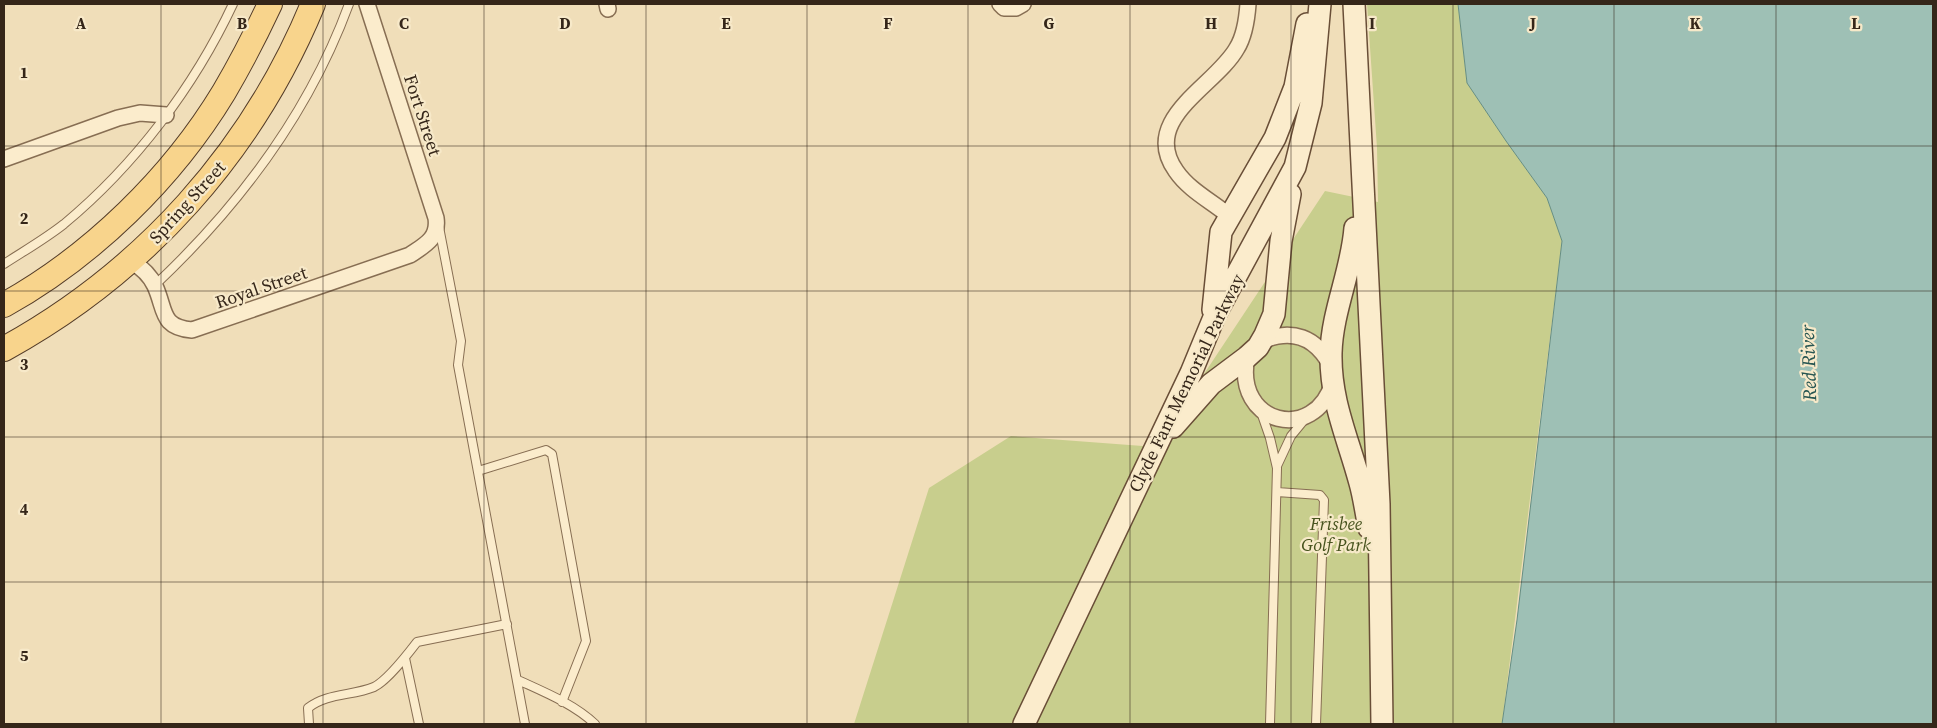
<svg xmlns="http://www.w3.org/2000/svg" width="1937" height="728" viewBox="0 0 1937 728" font-family="'Source Serif 4',serif">
	<style>
		.green { fill: #c8ce8d }
		.water { fill: #9ec0b5; stroke: #668e83 }
		.lines { fill: none; stroke-linecap: round; stroke-linejoin: round }
		.service-casing { stroke: #876e53; stroke-width: 10 }
		.minor-casing { stroke: #876e53; stroke-width: 18 }
		.secondary-casing { stroke: #694e37; stroke-width: 24 }
		.primary-casing { stroke: #543c28; stroke-width: 26 }
		.service { stroke: #fbeccc; stroke-width: 8 }
		.minor { stroke: #fbeccc; stroke-width: 15 }
		.secondary { stroke: #fbeccc; stroke-width: 21 }
		.primary { stroke: #f8d48c; stroke-width: 24 }
		.grid { fill: none; stroke: #352619; stroke-width: 1; stroke-opacity: 0.55 }
		.labels { text-anchor: middle; dominant-baseline: central; stroke-width: 4.5; stroke-linejoin: round; paint-order: stroke }
		.street-label { font-size: 18px; fill: #352619; stroke: #f7e9c9 }
		.park-label { font-size: 18px; font-style: italic; fill: #47531e; stroke: #f7e9c9 }
		.water-label { font-size: 19px; font-style: italic; fill: #275652; stroke: #f7e9c9 }
		.grid-label { font-size: 16px; text-anchor: middle; font-weight: bold; fill: #352619; stroke: #f7e9c9; stroke-width: 4.5; stroke-linejoin: round; paint-order: stroke }
	</style>
	<rect width="100%" height="100%" fill="#f0deb9"/>
	<!-- green -->
	<path class="green" d="M1367 4H1458L1467 83 1506 141 1547 198 1562 241 1502 724H1033L1204 374 1325 191 1378 202 1377 148Z
		M1011 436 1156 447 1016 724H854L929 488Z"/>
	<!-- water -->
	<path class="water" d="M1458 4H1933V724H1502L1517 620 1562 241 1547 198 1506 141 1467 83Z"/>
	<g class="lines">
		<!-- service casing -->
		<g class="service-casing">
			<path id="service" d="M439 227 461 341 458 365 525 724
				M4 264C24 251 45 239 64 224 135 165 194 87 233 4
				M155 285C239 206 309 113 349 4
				M1261 412 1270 438 1277 468 1270 724
				M1277 466 1291 436 1305 419
				M478 471 546 450 552 454 586 641 562 702
				M1277 492 1320 495 1324 500 1316 724
				M405 658 419 724
				M518 680C544 692 574 704 595 724
				M309 724 308 708C327 693 352 696 374 687 388 680 407 655 417 642L507 624"/>
		</g>
		<!-- minor casing -->
		<g class="minor-casing">
			<path id="minor" d="M607 4 608 9
				M1000 4 1004 8H1016L1023 4
				M4 159 118 118 140 113 166 115
				M1228 215C1211 201 1189 190 1176 171 1139 119 1216 86 1237 48 1245 35 1247 18 1248 4
				M131 261C141 267 150 275 155 286 166 310 160 327 192 330L410 255C425 245 439 238 436 218L367 4
				M1262 341C1292 328 1316 337 1331 366
				M1247 357C1233 425 1315 444 1333 382"/>
		</g>
		<!-- secondary casing -->
		<g class="secondary-casing">
			<path id="secondary" d="M1354 4 1379 504 1382 724
				M1355 228C1352 270 1332 311 1331 353 1330 401 1348 438 1360 483 1364 497 1366 513 1369 528
				M1213 310 1221 232 1275 138 1295 87 1307 24
				M1173 427 1211 384 1247 357 1258 347 1265 335 1274 314 1281 241 1290 194
				M1024 724 1191 373 1215 315 1295 167 1311 103 1320 4"/>
		</g>
		<!-- primary casing -->
		<g class="primary-casing">
			<path id="primary" d="M4 305C92 256 172 178 224 92 241 63 256 34 270 4
				M4 349C144 272 252 152 313 4"/>
		</g>
		<!-- service -->
		<use href="#service" class="service"/>
		<!-- minor -->
		<use href="#minor" class="minor"/>
		<!-- secondary -->
		<use href="#secondary" class="secondary"/>
		<!-- primary -->
		<use href="#primary" class="primary"/>
	</g>
	<!-- grid -->
	<path class="grid" d="M161 4V724M323 4V724M484 4V724M646 4V724M807 4V724M968 4V724M1130 4V724M1291 4V724M1453 4V724M1614 4V724M1776 4V724M4 146H1933M4 291H1933M4 437H1933M4 582H1933"/>
	<g class="labels">
		<!-- street labels -->
		<g class="street-label">
			<text transform="translate(423 115) rotate(72)">Fort Street</text>
			<text transform="translate(187 202) rotate(-48)">Spring Street</text>
			<text transform="translate(261 287) rotate(-19)">Royal Street</text>
			<text transform="translate(1186 383) rotate(-64)">Clyde Fant Memorial Parkway</text>
		</g>
		<!-- park labels -->
		<g class="park-label">
			<text x="1336" y="523">Frisbee<tspan x="1336" dy="21">Golf Park</tspan></text>
		</g>
		<!-- water labels -->
		<g class="water-label">
			<text transform="translate(1808 363) rotate(-92)">Red River</text>
		</g>
	</g>
	<g class="grid-label">
		<text x="81" y="29">A</text>
		<text x="242" y="29">B</text>
		<text x="404" y="29">C</text>
		<text x="565" y="29">D</text>
		<text x="726" y="29">E</text>
		<text x="888" y="29">F</text>
		<text x="1049" y="29">G</text>
		<text x="1211" y="29">H</text>
		<text x="1372" y="29">I</text>
		<text x="1533" y="29">J</text>
		<text x="1695" y="29">K</text>
		<text x="1856" y="29">L</text>
		<text x="24" y="78">1</text>
		<text x="24" y="224">2</text>
		<text x="24" y="370">3</text>
		<text x="24" y="515">4</text>
		<text x="24" y="661">5</text>
	</g>
	<!-- border -->
	<rect width="1937" height="728" fill="none" stroke="#352619" stroke-width="10"/>
</svg>
